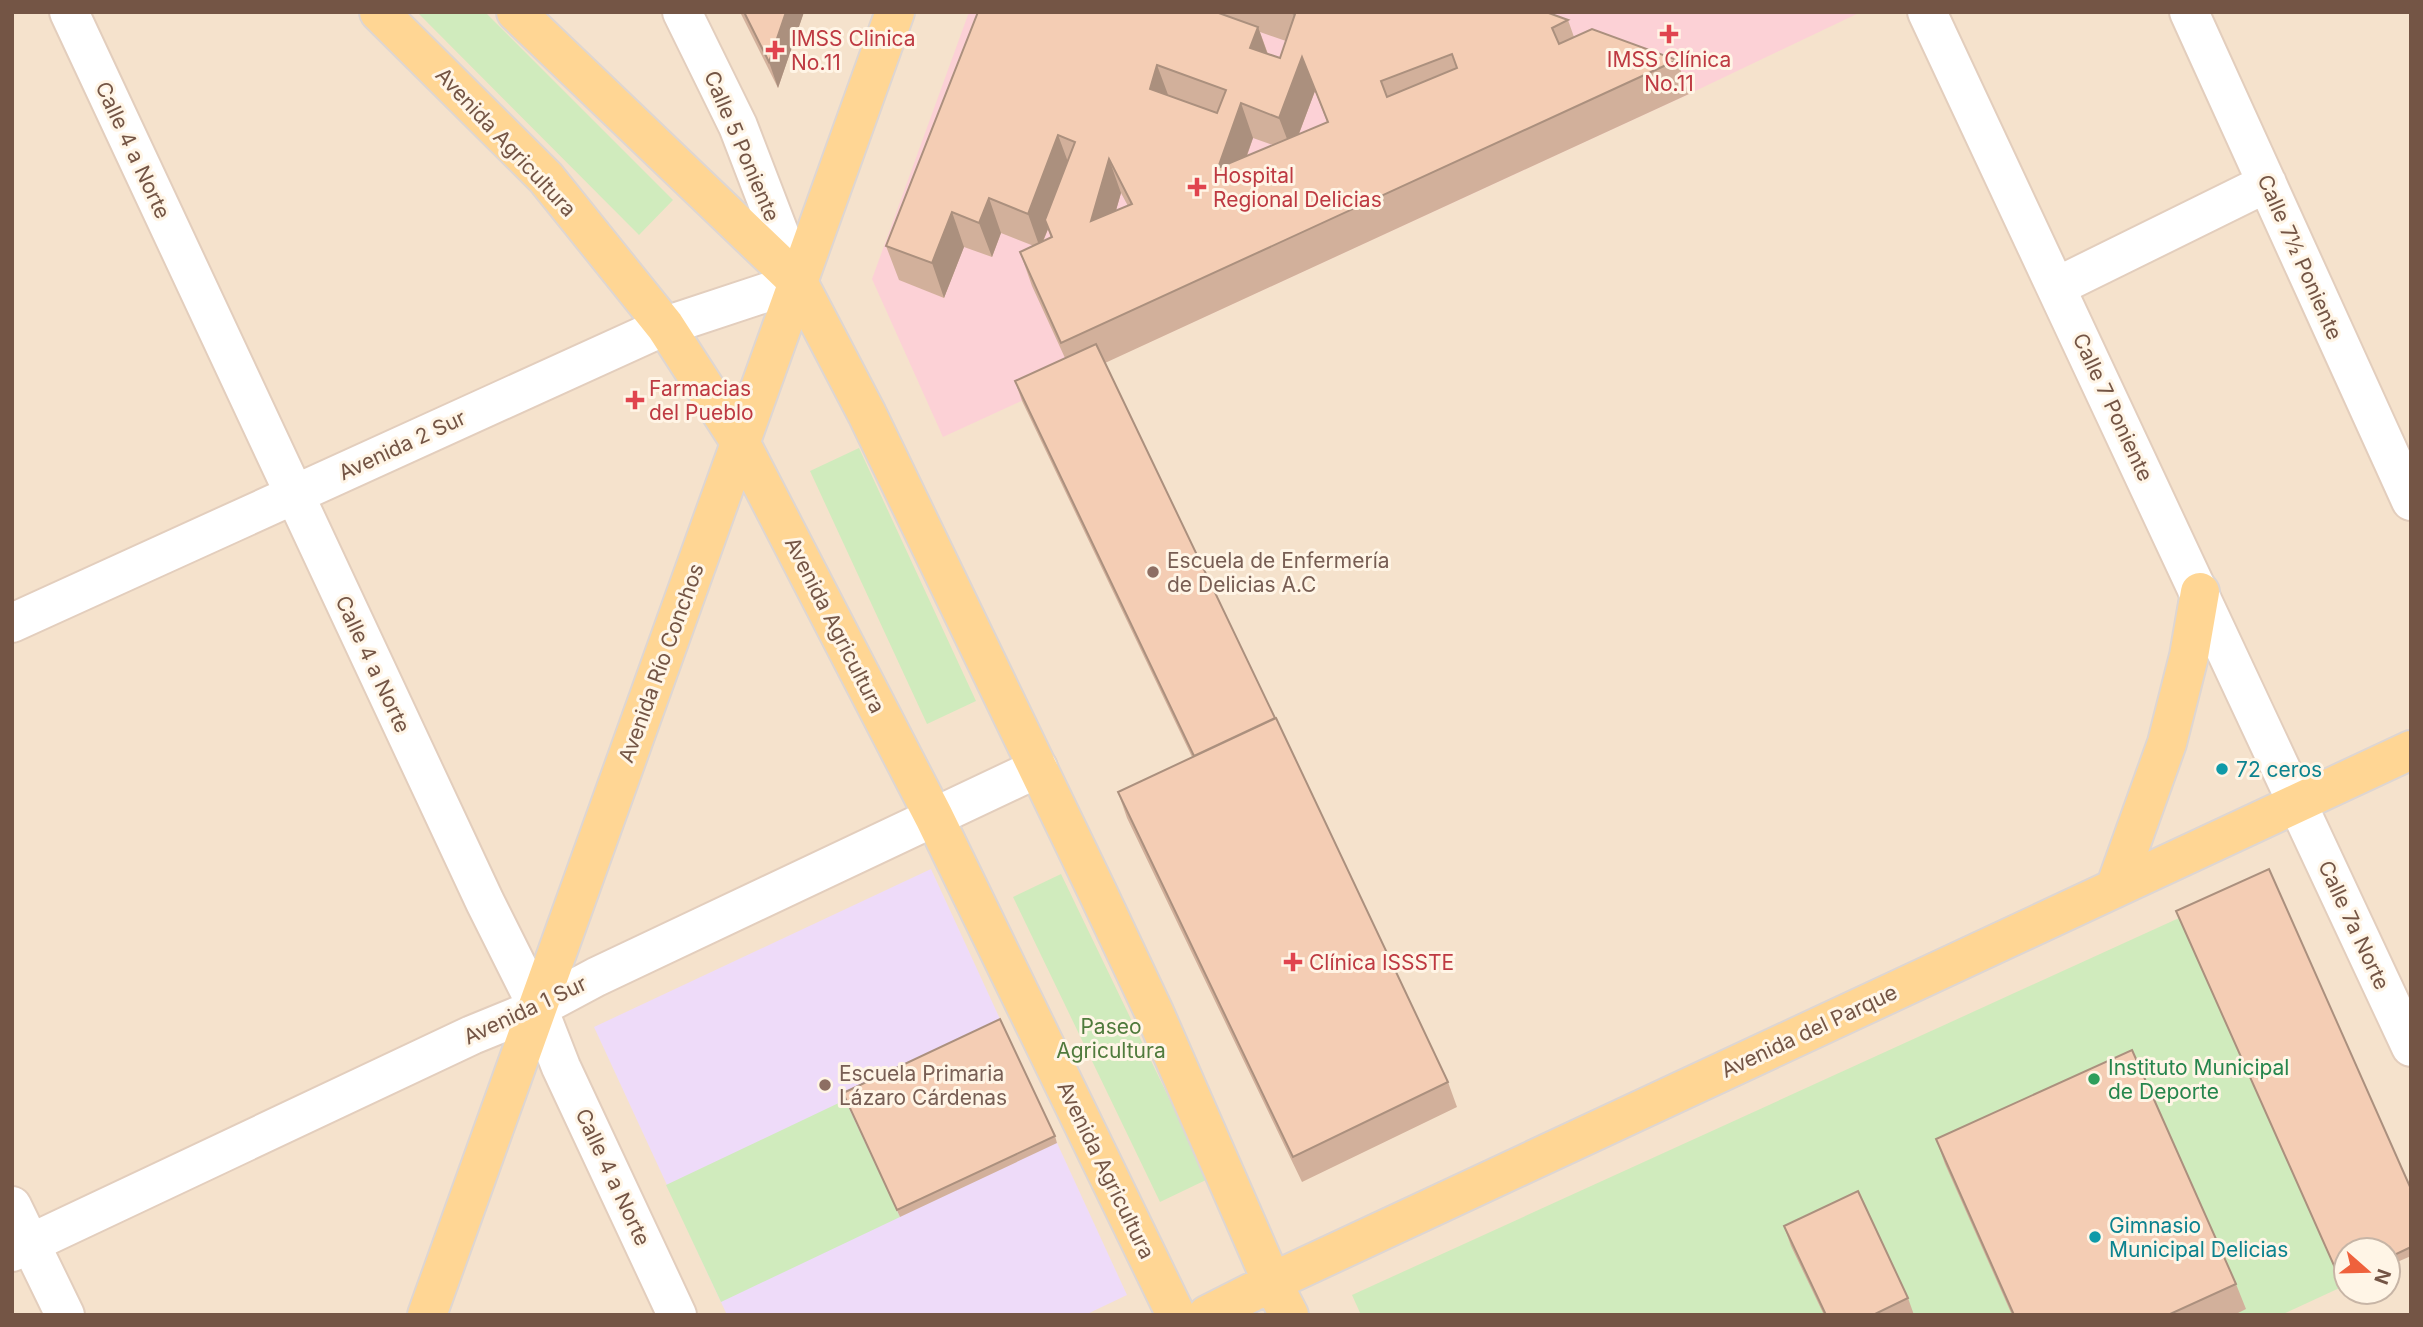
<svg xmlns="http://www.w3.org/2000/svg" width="2423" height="1327" viewBox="0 0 2423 1327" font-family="Inter,sans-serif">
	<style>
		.residential { fill: #f5e2cc; fill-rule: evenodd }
		.education { fill: #eedbf9 }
		.medical { fill: #fcd1d6 }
		.green { fill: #d0ebbd }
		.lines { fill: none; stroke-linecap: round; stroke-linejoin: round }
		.minor-casing { stroke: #e3cebd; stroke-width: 42 }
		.major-casing { stroke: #ded6d2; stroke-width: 42 }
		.minor { stroke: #fff; stroke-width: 38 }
		.major { stroke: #ffd694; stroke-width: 38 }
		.wall { fill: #d2b09b; fill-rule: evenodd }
		.shaded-wall { fill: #ab907e }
		.building { fill: #f4cdb4; stroke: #ab907e; stroke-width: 2; fill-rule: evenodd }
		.health-dot { fill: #e0444e; stroke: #fff5e6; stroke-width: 2.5 }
		.education-dot { fill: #8d6e63; stroke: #fff5e6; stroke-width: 2.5 }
		.culture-dot { fill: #0f9aa8; stroke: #fff5e6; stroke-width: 2.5 }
		.leisure-dot { fill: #2e9e5b; stroke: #fff5e6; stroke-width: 2.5 }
		.labels { text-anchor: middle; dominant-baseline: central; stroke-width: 6; stroke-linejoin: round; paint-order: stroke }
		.health-label { font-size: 21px; fill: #be3a42; stroke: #fff5e6; text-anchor: start }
		.street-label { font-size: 21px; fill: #745545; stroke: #fff5e6 }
		.education-label { font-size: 21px; fill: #785e54; stroke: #fff5e6; text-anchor: start }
		.culture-label { font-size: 21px; fill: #0d838f; stroke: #fff5e6; text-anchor: start }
		.park-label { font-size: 21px; fill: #507b3d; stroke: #fff5e6 }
		.leisure-label { font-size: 21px; fill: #27864d; stroke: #fff5e6; text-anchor: start }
	</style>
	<rect width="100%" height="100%" fill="#fdf1de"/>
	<!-- residential -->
	<path class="residential" d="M12 12H2411V1315H12ZM2346 1250H2388V1292H2346Z"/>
	<!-- education -->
	<path class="education" d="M931 869 1127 1295 1085 1315H727L594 1027Z"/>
	<!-- medical -->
	<path class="medical" d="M969 12H1861L1689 94 943 437 872 279Z"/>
	<!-- green -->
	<path class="green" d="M417 12H485L673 200 639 235Z
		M859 448 976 701 927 724 810 471Z
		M1061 874 1208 1179 1160 1202 1013 897Z
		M2179 918 2388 1250H2346V1285L2281 1315H1361L1352 1295Z
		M845 1100 900 1217 721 1302 666 1185Z"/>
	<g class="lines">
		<!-- minor casing -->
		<g class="minor-casing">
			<path id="minor" d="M69 12 485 902 538 1008 561 1067 677 1315
				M1927 12 2411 1047
				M2189 12 2411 501
				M2056 287 2267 183
				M12 623 665 326 798 282 738 126 682 12
				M12 1206 65 1315
				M12 1252 472 1035 538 1008 596 977 1038 768"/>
		</g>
		<!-- major casing -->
		<g class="major-casing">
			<path id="major" d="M379 12 546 178 665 326 740 442 934 817 1176 1315
				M516 12 798 282 867 414 1097 891 1154 1012 1272 1282 1289 1315
				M2115 888 2167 743 2189 656 2200 592
				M427 1315 895 12
				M1207 1315 1272 1282 2411 750"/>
		</g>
		<!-- minor -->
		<use href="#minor" class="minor"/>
		<!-- major -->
		<use href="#major" class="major"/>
	</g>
	<!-- wall -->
	<path class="wall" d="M740 12H804L778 88Z
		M978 12H1546L1568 20 1574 37 1677 60 1689 94 1105 363 1448 1082 1457 1107 1302 1182 1127 818 1118 792 1192 757 1022 401 1015 381 1065 358 1032 286 1020 252 1034 246 1001 233 992 257 964 247 944 298 899 280 886 246ZM1260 32 1286 41 1280 58 1268 54ZM1315 91 1327 122 1299 134ZM1253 138 1273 145 1247 156ZM1121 193 1128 206 1116 210ZM1048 229 1051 238 1043 242Z
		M2179 918 2411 1189V1256L2388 1266V1250H2346V1285L2343 1286Z
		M843 1093 1055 1136 1057 1143 900 1217Z
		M1936 1139 2236 1284 2246 1309 2234 1315H2012L1945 1164Z
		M1784 1226 1908 1298 1914 1315H1824L1791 1246Z"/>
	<!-- shaded-wall -->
	<path class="shaded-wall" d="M786 12H804L778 88 769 62Z
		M1258 27 1270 61 1250 48Z
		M1302 57 1315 91 1292 152 1279 118Z
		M1157 65 1170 100 1150 89Z
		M1241 103 1253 138 1230 202 1218 168Z
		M1058 135 1071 170 1045 220 1048 229 1040 248 1028 214Z
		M1109 159 1121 193 1103 256 1091 221Z
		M989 198 1001 233 992 257 979 223Z
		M952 212 964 247 944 298 932 263Z"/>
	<!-- building -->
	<path class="building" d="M744 12H786L769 62Z
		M978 12H1216L1258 27 1250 48 1280 58 1295 14 1290 12H1546L1568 20 1552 28 1559 44 1592 29 1677 60 1061 343 1020 252 1052 237 1045 220 1075 142 1058 135 1028 214 989 198 979 223 952 212 932 263 886 246ZM1452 54 1457 68 1387 97 1381 81ZM1302 57 1328 122 1218 168 1241 103 1279 118ZM1157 65 1226 90 1217 113 1150 89ZM1109 159 1132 204 1091 221Z
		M1096 344 1275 718 1194 756 1015 381Z
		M1276 718 1448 1082 1293 1157 1118 792Z
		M2269 869 2411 1189V1247L2388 1258V1250H2346V1277L2340 1279 2176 911Z
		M1000 1019 1055 1136 897 1210 843 1093Z
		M2132 1050 2236 1284 2168 1315H2014L1936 1139Z
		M1858 1191 1908 1298 1873 1315H1826L1784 1226Z"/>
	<!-- markers -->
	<g class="health-dot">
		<path d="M1665.5 23.5h7v7h7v7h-7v7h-7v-7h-7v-7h7z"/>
		<path d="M771.5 39.5h7v7h7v7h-7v7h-7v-7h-7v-7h7z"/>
		<path d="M1193.5 176.5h7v7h7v7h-7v7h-7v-7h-7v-7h7z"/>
		<path d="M631.5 389.5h7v7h7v7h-7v7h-7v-7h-7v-7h7z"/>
		<path d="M1289.5 951.5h7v7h7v7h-7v7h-7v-7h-7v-7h7z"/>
	</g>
	<g class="education-dot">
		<circle cx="1153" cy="572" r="7"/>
		<circle cx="825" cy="1085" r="7"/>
	</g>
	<g class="culture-dot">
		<circle cx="2222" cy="769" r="7"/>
		<circle cx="2095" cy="1237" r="7"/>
	</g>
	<circle class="leisure-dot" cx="2094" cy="1079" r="7"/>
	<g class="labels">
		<!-- health labels -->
		<g class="health-label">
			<text x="791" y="38">IMSS Clinica<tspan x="791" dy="24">No.11</tspan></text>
			<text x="1669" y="59" text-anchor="middle">IMSS Clínica<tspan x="1669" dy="24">No.11</tspan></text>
			<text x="1213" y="175">Hospital<tspan x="1213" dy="24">Regional Delicias</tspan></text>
			<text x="649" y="388">Farmacias<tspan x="649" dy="24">del Pueblo</tspan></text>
			<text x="1309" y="962">Clínica ISSSTE</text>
		</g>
		<!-- street labels -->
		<g class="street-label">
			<text transform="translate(506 142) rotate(47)">Avenida Agricultura</text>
			<text transform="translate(742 146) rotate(67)">Calle 5 Poniente</text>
			<text transform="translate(133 150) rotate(65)">Calle 4 a Norte</text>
			<text transform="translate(2300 257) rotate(66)">Calle 7½ Poniente</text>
			<text transform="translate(2113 407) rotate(65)">Calle 7 Poniente</text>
			<text transform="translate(402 445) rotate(-25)">Avenida 2 Sur</text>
			<text transform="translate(835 625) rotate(63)">Avenida Agricultura</text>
			<text transform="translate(661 663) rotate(-70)">Avenida Río Conchos</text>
			<text transform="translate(373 664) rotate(65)">Calle 4 a Norte</text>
			<text transform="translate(2354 925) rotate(65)">Calle 7a Norte</text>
			<text transform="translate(525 1010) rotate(-25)">Avenida 1 Sur</text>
			<text transform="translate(1809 1031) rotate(-25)">Avenida del Parque</text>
			<text transform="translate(1106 1170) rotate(64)">Avenida Agricultura</text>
			<text transform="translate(613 1177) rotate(65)">Calle 4 a Norte</text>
		</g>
		<!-- education labels -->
		<g class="education-label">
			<text x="1167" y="560">Escuela de Enfermería<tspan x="1167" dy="24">de Delicias A.C</tspan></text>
			<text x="839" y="1073">Escuela Primaria<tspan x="839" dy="24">Lázaro Cárdenas</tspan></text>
		</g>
		<!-- culture labels -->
		<g class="culture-label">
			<text x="2236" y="769">72 ceros</text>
			<text x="2109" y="1225">Gimnasio<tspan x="2109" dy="24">Municipal Delicias</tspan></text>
		</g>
		<!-- park labels -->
		<g class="park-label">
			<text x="1111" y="1026">Paseo<tspan x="1111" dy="24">Agricultura</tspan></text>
		</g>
		<!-- leisure labels -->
		<g class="leisure-label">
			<text x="2108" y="1067">Instituto Municipal<tspan x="2108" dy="24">de Deporte</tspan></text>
		</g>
	</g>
	<!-- border -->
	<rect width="2423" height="1327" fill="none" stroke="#745545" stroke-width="28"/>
	<!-- north arrow -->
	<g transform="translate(2367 1271) rotate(110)"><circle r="33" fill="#fff5e6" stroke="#c7b5a6" stroke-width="2"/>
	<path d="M0-5L12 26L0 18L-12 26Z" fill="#ef613c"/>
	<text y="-10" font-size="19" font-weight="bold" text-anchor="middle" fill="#745545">N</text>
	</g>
</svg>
